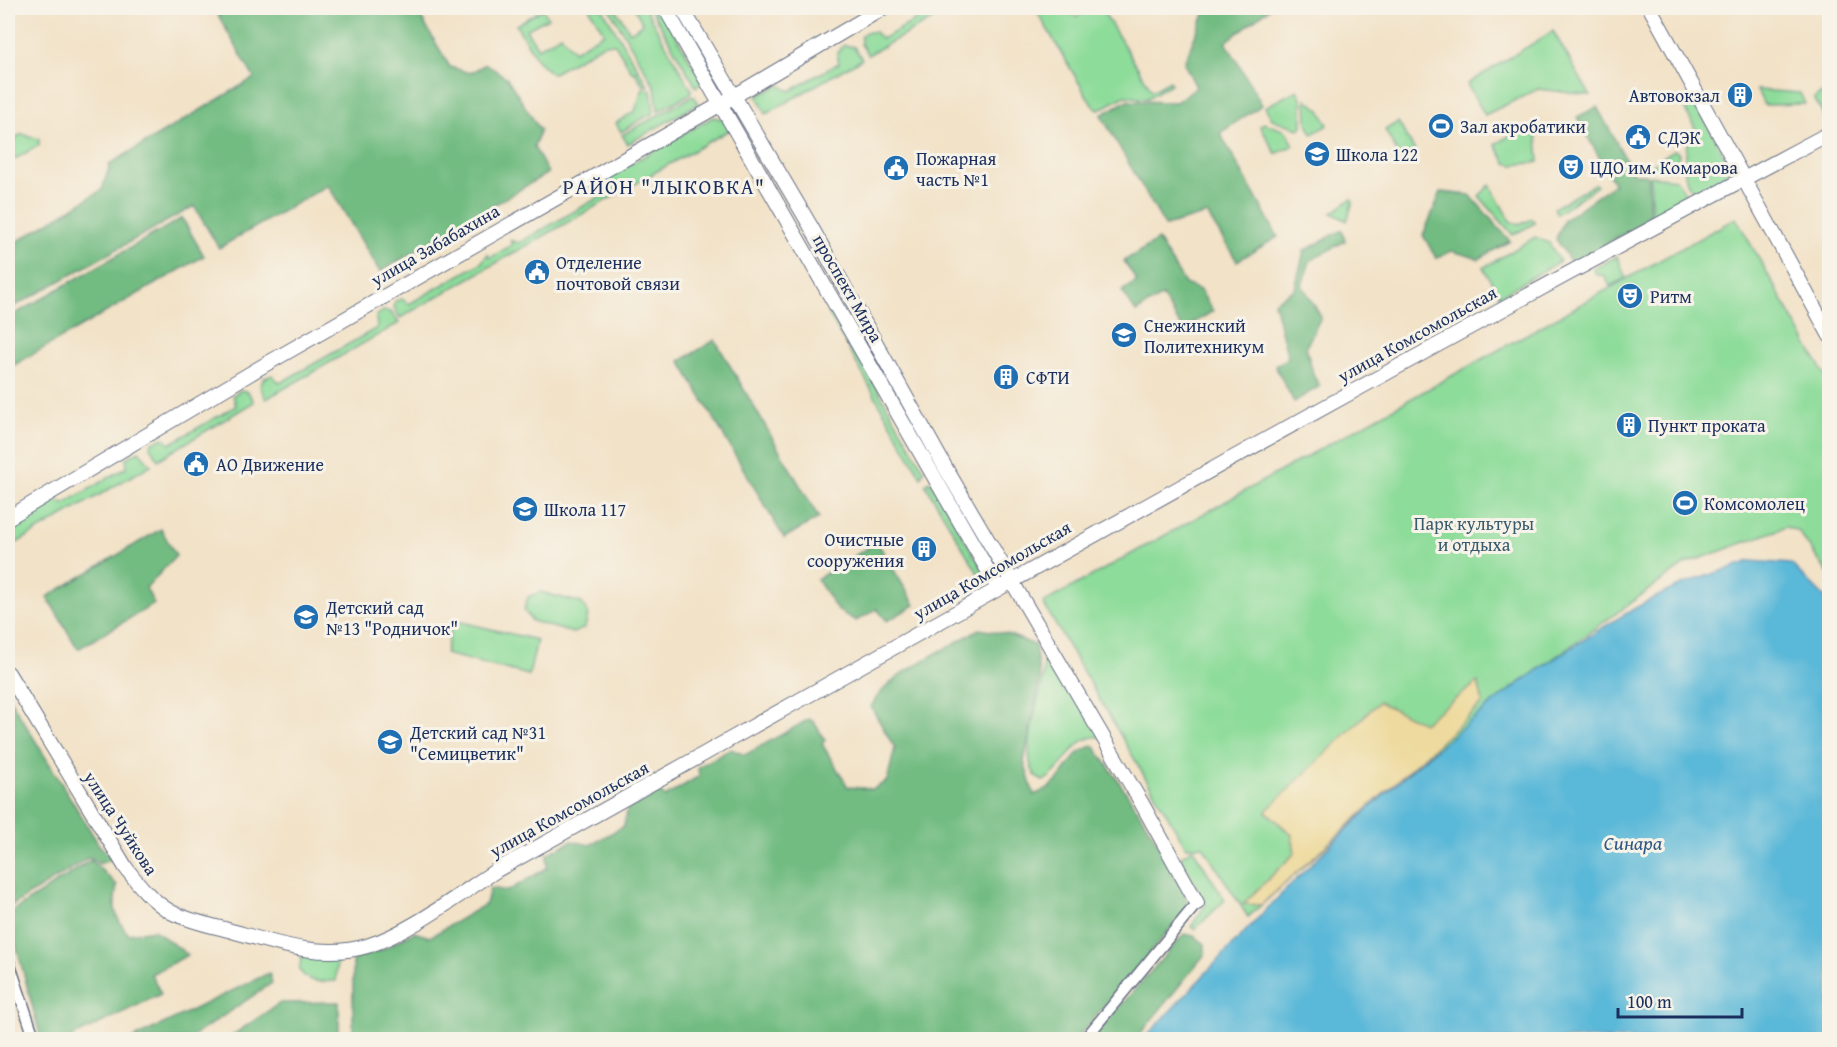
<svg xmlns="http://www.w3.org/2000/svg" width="1837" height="1047" viewBox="0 0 1837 1047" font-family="'Gentium Book Plus',serif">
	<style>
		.green { fill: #8ddc9a; stroke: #54867c; stroke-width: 1.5; fill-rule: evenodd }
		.forest { fill: #72bc82; stroke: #467670; stroke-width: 1.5 }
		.sand { fill: #eeda9e; stroke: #84847e; stroke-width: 1.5 }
		.water { fill: #5ab8d8; stroke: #3a749b; stroke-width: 1.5 }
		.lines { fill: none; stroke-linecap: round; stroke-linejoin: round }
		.street-casing { stroke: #666e83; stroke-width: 13 }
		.secondary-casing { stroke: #666e83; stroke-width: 16 }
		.street { stroke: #fff; stroke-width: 10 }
		.secondary { stroke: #fff; stroke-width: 14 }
		.labels { text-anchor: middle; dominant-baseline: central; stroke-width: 6; stroke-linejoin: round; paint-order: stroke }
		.poi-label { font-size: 18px; fill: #1b2f5e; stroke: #f7f3e8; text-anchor: start }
		.street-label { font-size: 18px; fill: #1b2f5e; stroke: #f7f3e8 }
		.park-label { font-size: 18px; fill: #385a6d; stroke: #f7f3e8 }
		.water-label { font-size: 20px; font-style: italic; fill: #2e5883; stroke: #f7f3e8 }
		.quarter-label { font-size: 21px; letter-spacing: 1.5px; fill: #1b2f5e; stroke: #f7f3e8 }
	</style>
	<rect width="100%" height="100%" fill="#f7f3e8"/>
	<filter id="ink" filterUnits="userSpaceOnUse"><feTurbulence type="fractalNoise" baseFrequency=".0167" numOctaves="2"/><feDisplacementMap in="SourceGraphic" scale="12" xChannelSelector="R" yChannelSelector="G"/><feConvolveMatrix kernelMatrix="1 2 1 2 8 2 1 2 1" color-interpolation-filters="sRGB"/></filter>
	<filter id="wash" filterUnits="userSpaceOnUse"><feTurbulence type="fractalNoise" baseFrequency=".008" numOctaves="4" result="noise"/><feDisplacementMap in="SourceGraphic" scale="24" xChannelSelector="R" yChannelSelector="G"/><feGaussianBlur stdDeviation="1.35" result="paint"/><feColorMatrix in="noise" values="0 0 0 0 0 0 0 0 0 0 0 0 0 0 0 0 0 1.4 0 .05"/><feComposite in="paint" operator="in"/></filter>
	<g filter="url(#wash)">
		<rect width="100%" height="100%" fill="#f2e2c7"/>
		<!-- green -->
		<path class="green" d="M589 8H602L648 86 643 85 634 71 632 72 615 44H604L552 74 538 61 516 25 543 9 548 18 526 30 538 48 561 35 574 51 604 33Z
			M609 8H615L630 32 643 24 634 8H645L691 89 690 94 658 111 655 87Z
			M650 8H660L703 82 696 87Z
			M938 8H953L868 55 861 44V36L866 32H875L882 39Z
			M1035 8H1055L1077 17 1093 8H1101L1152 91 1170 81 1171 84 1146 99 1125 96 1099 110 1092 105Z
			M1553 31 1590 95 1538 89 1485 115 1467 84Z
			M844 45 854 47 862 59 766 114 757 96 779 85 790 91 839 63 837 53Z
			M643 88 651 91 654 112 621 132 616 123 635 111Z
			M1829 89V120L1827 122 1814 98Z
			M1297 90 1302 100V126L1299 129 1272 119 1265 107Z
			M1757 90 1800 93 1805 104 1764 105Z
			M691 97H695L698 104 628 144 622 135Z
			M1306 99 1320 110 1328 125 1312 134 1307 123Z
			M1695 102 1729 164 1725 177 1698 193C1679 187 1686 159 1687 143L1699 136 1685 109Z
			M713 117 722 119 731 129 400 318 394 307 395 301 402 299 409 304 481 263 488 254 490 258 512 245 510 240 519 243 603 195 602 180Z
			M1398 122 1415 151 1401 159 1385 130Z
			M1264 123 1286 131 1294 145 1276 154 1260 126Z
			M1520 130 1537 136 1539 162 1513 165 1506 163 1495 144Z
			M22 134 39 139V145L8 163V142Z
			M1674 150 1679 153 1676 169 1651 168 1650 166Z
			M1650 176 1676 179 1686 194 1684 200 1652 218Z
			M1595 184 1597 186 1557 214 1554 208Z
			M1490 185 1510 221 1519 225 1532 219 1535 223 1513 235 1479 196Z
			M1351 199 1353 201 1347 221 1332 213Z
			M1736 218 1829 383V575L1798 531 1786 527 1685 564 1501 696 1415 766 1248 917 1203 846 1186 847 1043 603ZM1478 682 1483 703 1261 904H1244L1295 853 1292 835 1266 812 1423 723Z
			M1535 237 1549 243 1560 261 1500 296 1483 268Z
			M1617 256 1626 278 1610 286 1604 275H1597L1593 269Z
			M383 311 391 312 399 323 266 399 260 386 264 378 272 375 280 383 377 328 376 316Z
			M828 313 835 315 924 470 921 477Z
			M858 326 935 461 933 462 855 328Z
			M241 390 248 392 254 402 158 460 150 447 152 442 164 438 170 444 236 406 233 395Z
			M139 451 151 465 8 548V534L16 529 19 520 55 500 64 504 127 467 126 458Z
			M930 481 984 572 979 575 925 484Z
			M540 592 582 603 588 614 585 628 573 633 532 621 524 610 528 597Z
			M453 620 537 640 529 675 445 654Z
			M1041 637 1102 737C1072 733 1066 770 1043 781 1013 768 1041 699 1043 675 1045 663 1042 649 1041 637Z
			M1193 849 1225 900 1195 929 1191 927 1206 904 1180 857Z
			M302 956 337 960 336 981C319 982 310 984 299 970Z"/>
		<!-- forest -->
		<path class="forest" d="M214 8H419L417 11 450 67 470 73 486 64 507 78 540 130 534 147 548 173 380 272 328 185 219 248 194 206 8 310V247L102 190 110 164 254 78Z
			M1212 8H1270L1226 42 1262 105 1220 133 1278 237 1237 261 1207 214 1165 226 1101 115 1126 101 1176 102 1196 87 1184 63 1205 12Z
			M1597 107 1634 174H1645L1648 177 1650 219 1572 264 1556 239 1564 220 1614 184 1577 117Z
			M1441 192 1470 195 1510 241 1479 259 1452 251 1436 258 1423 235Z
			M182 218 204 256 9 368 8 318Z
			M1342 230 1345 241 1310 261 1302 285 1321 317 1306 347 1314 377 1320 386 1294 402 1275 366 1288 358 1274 302 1295 289 1304 251Z
			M1158 240 1185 284 1200 290 1213 311 1183 330 1162 296 1136 312 1122 291 1137 281 1124 261Z
			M715 340 819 518 784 538 680 361Z
			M161 529 176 556 146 588 154 604 78 649 47 597Z
			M877 542 915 605 887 621 877 609 856 621 837 610 817 579Z
			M979 629 1007 634 1035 645 1040 680 1024 762 1034 795C1041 792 1050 788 1056 782 1068 770 1075 748 1094 746 1131 798 1164 848 1190 906L1076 1039 353 1040V959L382 950 414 932 430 937 486 904 490 888 508 891 547 868V854L572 841 590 845 624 826 627 809 659 791 665 797 699 776 698 767 731 749 745 755 809 719 814 722 825 740 822 744 848 787 873 789 887 781 895 748 871 707C887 673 947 650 979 629Z
			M8 696 99 845 113 859 99 864 90 857 8 908Z
			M91 860 117 885C113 908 113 915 128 934L154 930 188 955 151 974 161 994 68 1039H41L8 914Z
			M1184 934 1194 936 1205 944V954L1136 1039 1090 1040Z
			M269 973 272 983 189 1039H132Z
			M339 1002V1039H227L280 1003Z"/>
		<!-- sand -->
		<path class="sand" d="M1478 682 1483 703 1261 905 1243 904 1295 853 1292 835 1266 811 1379 702 1423 723Z"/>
		<!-- water -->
		<path class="water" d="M1750 561 1791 564 1829 602V1039H1144C1272 902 1403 760 1560 655 1597 631 1636 605 1677 587 1701 577 1726 570 1750 561Z"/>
	</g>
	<g filter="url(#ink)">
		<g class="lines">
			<!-- street casing -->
			<g class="street-casing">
				<path id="street" d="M8 959 35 1040
					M1084 1040 1197 903"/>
			</g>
			<!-- secondary casing -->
			<g class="secondary-casing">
				<path id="secondary" d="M665 8 998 588
					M682 8 810 225 945 467 1141 802 1197 903
					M1650 8 1830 336
					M8 518 261 367 721 104 883 8
					M8 673 126 868C139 885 152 901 171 912 189 921 209 925 228 930 272 942 321 960 367 946 411 932 458 895 497 870 940 622 1381 371 1830 133"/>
			</g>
			<!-- street -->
			<use href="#street" class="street"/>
			<!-- secondary -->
			<use href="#secondary" class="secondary"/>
		</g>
	</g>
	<!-- icons -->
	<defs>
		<g id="building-disc" transform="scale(1.35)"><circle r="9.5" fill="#1f6fb2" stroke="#f7f3e8"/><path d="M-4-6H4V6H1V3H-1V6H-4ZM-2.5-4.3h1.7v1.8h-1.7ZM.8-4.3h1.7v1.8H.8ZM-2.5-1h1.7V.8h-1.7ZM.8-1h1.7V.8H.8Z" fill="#fff"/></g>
		<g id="stadium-disc" transform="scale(1.35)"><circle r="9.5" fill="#1f6fb2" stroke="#f7f3e8"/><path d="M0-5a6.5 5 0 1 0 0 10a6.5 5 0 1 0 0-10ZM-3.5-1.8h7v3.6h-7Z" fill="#fff"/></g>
		<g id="civic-disc" transform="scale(1.35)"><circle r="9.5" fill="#1f6fb2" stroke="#f7f3e8"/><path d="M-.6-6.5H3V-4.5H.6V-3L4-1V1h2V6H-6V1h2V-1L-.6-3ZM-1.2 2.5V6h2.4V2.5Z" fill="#fff"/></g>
		<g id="school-disc" transform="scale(1.35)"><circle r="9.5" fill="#1f6fb2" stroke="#f7f3e8"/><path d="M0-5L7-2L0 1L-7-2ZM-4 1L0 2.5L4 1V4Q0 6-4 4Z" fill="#fff"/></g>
		<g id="theatre-disc" transform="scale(1.35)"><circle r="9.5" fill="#1f6fb2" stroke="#f7f3e8"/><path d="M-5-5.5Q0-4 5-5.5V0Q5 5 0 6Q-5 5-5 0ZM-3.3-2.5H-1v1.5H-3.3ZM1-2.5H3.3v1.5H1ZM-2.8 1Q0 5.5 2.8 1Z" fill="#fff"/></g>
		<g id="university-disc" transform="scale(1.35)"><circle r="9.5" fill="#1f6fb2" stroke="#f7f3e8"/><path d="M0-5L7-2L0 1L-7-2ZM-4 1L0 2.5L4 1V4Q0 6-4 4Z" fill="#fff"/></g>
	</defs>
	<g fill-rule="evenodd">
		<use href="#building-disc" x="1740" y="95"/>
		<use href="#stadium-disc" x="1441" y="126"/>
		<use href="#civic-disc" x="1638" y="137"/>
		<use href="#school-disc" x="1317" y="154"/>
		<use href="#theatre-disc" x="1571" y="167"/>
		<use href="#civic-disc" x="896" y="168"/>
		<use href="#civic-disc" x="537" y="272"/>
		<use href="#theatre-disc" x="1630" y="296"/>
		<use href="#university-disc" x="1124" y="335"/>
		<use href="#building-disc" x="1006" y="377"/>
		<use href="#building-disc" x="1629" y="425"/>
		<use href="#civic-disc" x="196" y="464"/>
		<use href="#stadium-disc" x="1685" y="503"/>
		<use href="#school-disc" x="525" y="509"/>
		<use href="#building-disc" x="924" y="549"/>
		<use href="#school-disc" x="306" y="617"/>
		<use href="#school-disc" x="390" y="742"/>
	</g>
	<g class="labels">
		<!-- poi labels -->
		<g class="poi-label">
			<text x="1720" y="95" text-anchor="end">Автовокзал</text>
			<text x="1460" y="126">Зал акробатики</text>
			<text x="1658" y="137">СДЭК</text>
			<text x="1336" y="154">Школа 122</text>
			<text x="916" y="158">Пожарная<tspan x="916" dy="21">часть №1</tspan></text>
			<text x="1590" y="167">ЦДО им. Комарова</text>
			<text x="556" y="262">Отделение<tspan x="556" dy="21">почтовой связи</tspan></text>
			<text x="1650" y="296">Ритм</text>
			<text x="1144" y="325">Снежинский<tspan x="1144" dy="21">Политехникум</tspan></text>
			<text x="1026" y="377">СФТИ</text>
			<text x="1648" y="425">Пункт проката</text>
			<text x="216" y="464">АО Движение</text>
			<text x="1704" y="503">Комсомолец</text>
			<text x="544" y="509">Школа 117</text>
			<text x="904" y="539" text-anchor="end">Очистные<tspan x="904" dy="21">сооружения</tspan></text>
			<text x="326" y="607">Детский сад<tspan x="326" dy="21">№13 "Родничок"</tspan></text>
			<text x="410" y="732">Детский сад №31<tspan x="410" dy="21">"Семицветик"</tspan></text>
		</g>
		<!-- street labels -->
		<g class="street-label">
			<text transform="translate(435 245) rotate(-30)">улица Забабахина</text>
			<text transform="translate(848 288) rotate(60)">проспект Мира</text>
			<text transform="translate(1417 334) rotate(-29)">улица Комсомольская</text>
			<text transform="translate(992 570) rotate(-30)">улица Комсомольская</text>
			<text transform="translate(569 809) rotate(-29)">улица Комсомольская</text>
			<text transform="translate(121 823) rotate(57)">улица Чуйкова</text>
		</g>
		<!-- park labels -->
		<g class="park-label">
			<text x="1474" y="523">Парк культуры<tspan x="1474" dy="21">и отдыха</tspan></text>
		</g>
		<!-- water labels -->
		<g class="water-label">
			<text x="1633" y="842">Синара</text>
		</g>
		<!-- quarter labels -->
		<g class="quarter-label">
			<text x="664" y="186">РАЙОН "ЛЫКОВКА"</text>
		</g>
	</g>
	<!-- margin -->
	<rect width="1837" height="1047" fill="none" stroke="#f7f3e8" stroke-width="30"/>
	<!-- scale -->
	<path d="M1618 1008v9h124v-9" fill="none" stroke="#1b2f5e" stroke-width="3"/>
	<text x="1627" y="1008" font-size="18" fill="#1b2f5e" stroke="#f7f3e8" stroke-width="4.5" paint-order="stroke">100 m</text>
</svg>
